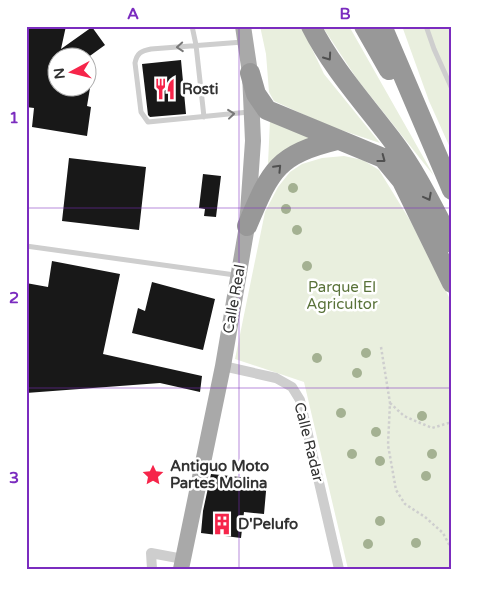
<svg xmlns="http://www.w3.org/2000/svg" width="478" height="595" viewBox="0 0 478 595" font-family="'Varela Round',sans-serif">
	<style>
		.green { fill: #e9efde }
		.building { fill: #181818 }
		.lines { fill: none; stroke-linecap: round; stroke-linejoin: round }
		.path { stroke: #cecece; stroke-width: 2.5; stroke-dasharray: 2.5 2.5; stroke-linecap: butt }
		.lane { stroke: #cecece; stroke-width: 5 }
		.street { stroke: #cecece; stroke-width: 10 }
		.primary { stroke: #a9a9a9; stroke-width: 16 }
		.highway { stroke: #989898; stroke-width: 20 }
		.tree { fill: #a4b192 }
		.oneway { stroke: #787878 }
		.oneway2 { stroke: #505050 }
		.grid { fill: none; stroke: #7b2cbf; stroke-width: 1; stroke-opacity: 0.55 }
		.labels { text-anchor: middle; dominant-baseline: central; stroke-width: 5; stroke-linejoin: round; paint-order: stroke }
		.poi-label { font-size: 15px; font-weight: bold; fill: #313131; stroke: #fff; text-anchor: start }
		.park-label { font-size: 15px; fill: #597239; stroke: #fff }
		.street-label { font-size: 15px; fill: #313131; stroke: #fff }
		.neatline { fill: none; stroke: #7b2cbf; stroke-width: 2 }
		.grid-label { font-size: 16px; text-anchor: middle; font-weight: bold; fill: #7b2cbf }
	</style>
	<rect width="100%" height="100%" fill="#fff"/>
	<!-- green -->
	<path class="green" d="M260 26H301L324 74 380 143 329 126 274 101 269 92 266 54Z
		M322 26H349L434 176 357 79Z
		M402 26H452V152L429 101Z
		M270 120 314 136 288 148 268 164Z
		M344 156 363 160 379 170 411 222 452 303V569H348L304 382 235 359 265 212 278 187 290 172 302 164 322 158Z"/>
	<!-- building -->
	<path class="building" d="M26 26H66L61 49 92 27 105 45 87 58H58V88H90L87 106 91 107 87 136 32 127 34 108 26 107Z
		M181 60 186 114 150 117 148 115 142 64Z
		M69 158 146 167 139 230 62 221Z
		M203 174 221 176 216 217 204 216 205 209 199 208Z
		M52 261 120 274 103 354 202 376 200 392 160 383 26 393V283L48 287Z
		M152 282 215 299 203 350 132 333 138 308 145 311Z
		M211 474 267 480 264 514 244 512 241 538 201 533 203 511Z"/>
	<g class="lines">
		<!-- path -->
		<path class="path" d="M381 347 390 403 388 445 396 490 405 504 425 517 443 533 452 550
			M390 403 404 416 432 428 452 422
			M448 569 452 567"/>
		<!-- lane -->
		<path class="lane" d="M192 26 196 45 204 117
			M426 26 434 49 452 89
			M243 42 151 49C141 51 137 53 135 63L141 112 148 122 249 112
			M26 246 235 275"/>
		<!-- street -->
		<path class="street" d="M223 366 276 378 292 387 300 400 339 569
			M152 569 151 553 183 559"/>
		<!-- primary -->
		<path class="primary" d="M181 569 223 366 247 226 253 141 250 73 243 26"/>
		<!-- highway -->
		<path class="highway" d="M311 26C333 70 366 105 395 144 418 175 434 210 452 243
			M364 26 389 70
			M382 26 452 190
			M250 73 256 94 267 110 383 158 402 181 452 283
			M247 226C271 170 276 155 337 140"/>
	</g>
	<!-- trees -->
	<g class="tree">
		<circle cx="293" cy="188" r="5"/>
		<circle cx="286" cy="209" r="5"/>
		<circle cx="297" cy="230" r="5"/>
		<circle cx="307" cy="266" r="5"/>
		<circle cx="366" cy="353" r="5"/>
		<circle cx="317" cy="358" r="5"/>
		<circle cx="357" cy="373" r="5"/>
		<circle cx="341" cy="413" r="5"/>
		<circle cx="422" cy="416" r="5"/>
		<circle cx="376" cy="432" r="5"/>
		<circle cx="352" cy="454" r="5"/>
		<circle cx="432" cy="454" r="5"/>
		<circle cx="380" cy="461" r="5"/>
		<circle cx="426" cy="476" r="5"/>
		<circle cx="380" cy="521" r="5"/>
		<circle cx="416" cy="543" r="5"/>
		<circle cx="368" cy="544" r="5"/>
	</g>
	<!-- one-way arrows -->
	<defs><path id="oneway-chevron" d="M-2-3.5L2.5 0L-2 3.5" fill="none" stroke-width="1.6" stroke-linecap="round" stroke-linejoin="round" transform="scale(1.25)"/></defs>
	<g class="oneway">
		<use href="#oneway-chevron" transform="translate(180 47) rotate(176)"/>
		<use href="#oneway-chevron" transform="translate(231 114) rotate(-6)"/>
	</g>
	<g class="oneway2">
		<use href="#oneway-chevron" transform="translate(328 57) rotate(55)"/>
		<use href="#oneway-chevron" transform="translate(382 159) rotate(37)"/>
		<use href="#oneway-chevron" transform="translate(278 168) rotate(-46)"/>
		<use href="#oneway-chevron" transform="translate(428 197) rotate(62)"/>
	</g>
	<!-- grid -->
	<path class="grid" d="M239 26V569M26 208H452M26 388H452"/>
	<!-- icons -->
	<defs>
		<g id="restaurant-bare" transform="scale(1.725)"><path d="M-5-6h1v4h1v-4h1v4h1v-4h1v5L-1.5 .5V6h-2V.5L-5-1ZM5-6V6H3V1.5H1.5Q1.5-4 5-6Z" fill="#f6254a" stroke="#fff" stroke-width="2.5" paint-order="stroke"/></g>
		<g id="sight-bare" transform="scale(1.725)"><path d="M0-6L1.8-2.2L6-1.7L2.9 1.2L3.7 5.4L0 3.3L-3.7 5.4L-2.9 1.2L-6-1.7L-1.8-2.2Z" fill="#f6254a" stroke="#fff" stroke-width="2.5" paint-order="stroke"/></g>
		<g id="building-bare" transform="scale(1.725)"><path d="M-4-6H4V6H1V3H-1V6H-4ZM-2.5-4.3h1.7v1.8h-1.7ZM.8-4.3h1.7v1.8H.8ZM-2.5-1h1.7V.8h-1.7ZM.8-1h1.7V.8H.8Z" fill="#f6254a" stroke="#fff" stroke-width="2.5" paint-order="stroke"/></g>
	</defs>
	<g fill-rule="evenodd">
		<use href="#restaurant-bare" x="165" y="89"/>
		<use href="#sight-bare" x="153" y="475"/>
		<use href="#building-bare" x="222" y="524"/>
	</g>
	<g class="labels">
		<!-- poi labels -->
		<g class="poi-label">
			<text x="182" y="89">Rosti</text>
			<text x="170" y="466">Antiguo Moto<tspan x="170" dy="17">Partes Molina</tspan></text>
			<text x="238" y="524">D'Pelufo</text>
		</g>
		<!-- park labels -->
		<g class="park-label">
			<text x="342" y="287">Parque El<tspan x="342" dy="17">Agricultor</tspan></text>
		</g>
		<!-- street labels -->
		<g class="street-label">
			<text transform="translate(234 299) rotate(-80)">Calle Real</text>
			<text transform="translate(309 442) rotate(76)">Calle Radar</text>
		</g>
	</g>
	<!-- border -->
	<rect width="478" height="595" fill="none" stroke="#ffffff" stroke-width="55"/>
	<!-- north arrow -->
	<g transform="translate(72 72) rotate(263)"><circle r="24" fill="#ffffff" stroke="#adadad"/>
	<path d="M0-4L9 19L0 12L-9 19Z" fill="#f6254a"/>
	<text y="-8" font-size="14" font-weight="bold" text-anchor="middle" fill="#313131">N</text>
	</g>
	<rect x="28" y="28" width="422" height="540" class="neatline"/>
	<g class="grid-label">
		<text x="133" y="19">A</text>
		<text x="345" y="19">B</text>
		<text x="14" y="123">1</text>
		<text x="14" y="303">2</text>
		<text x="14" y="483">3</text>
	</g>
</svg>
